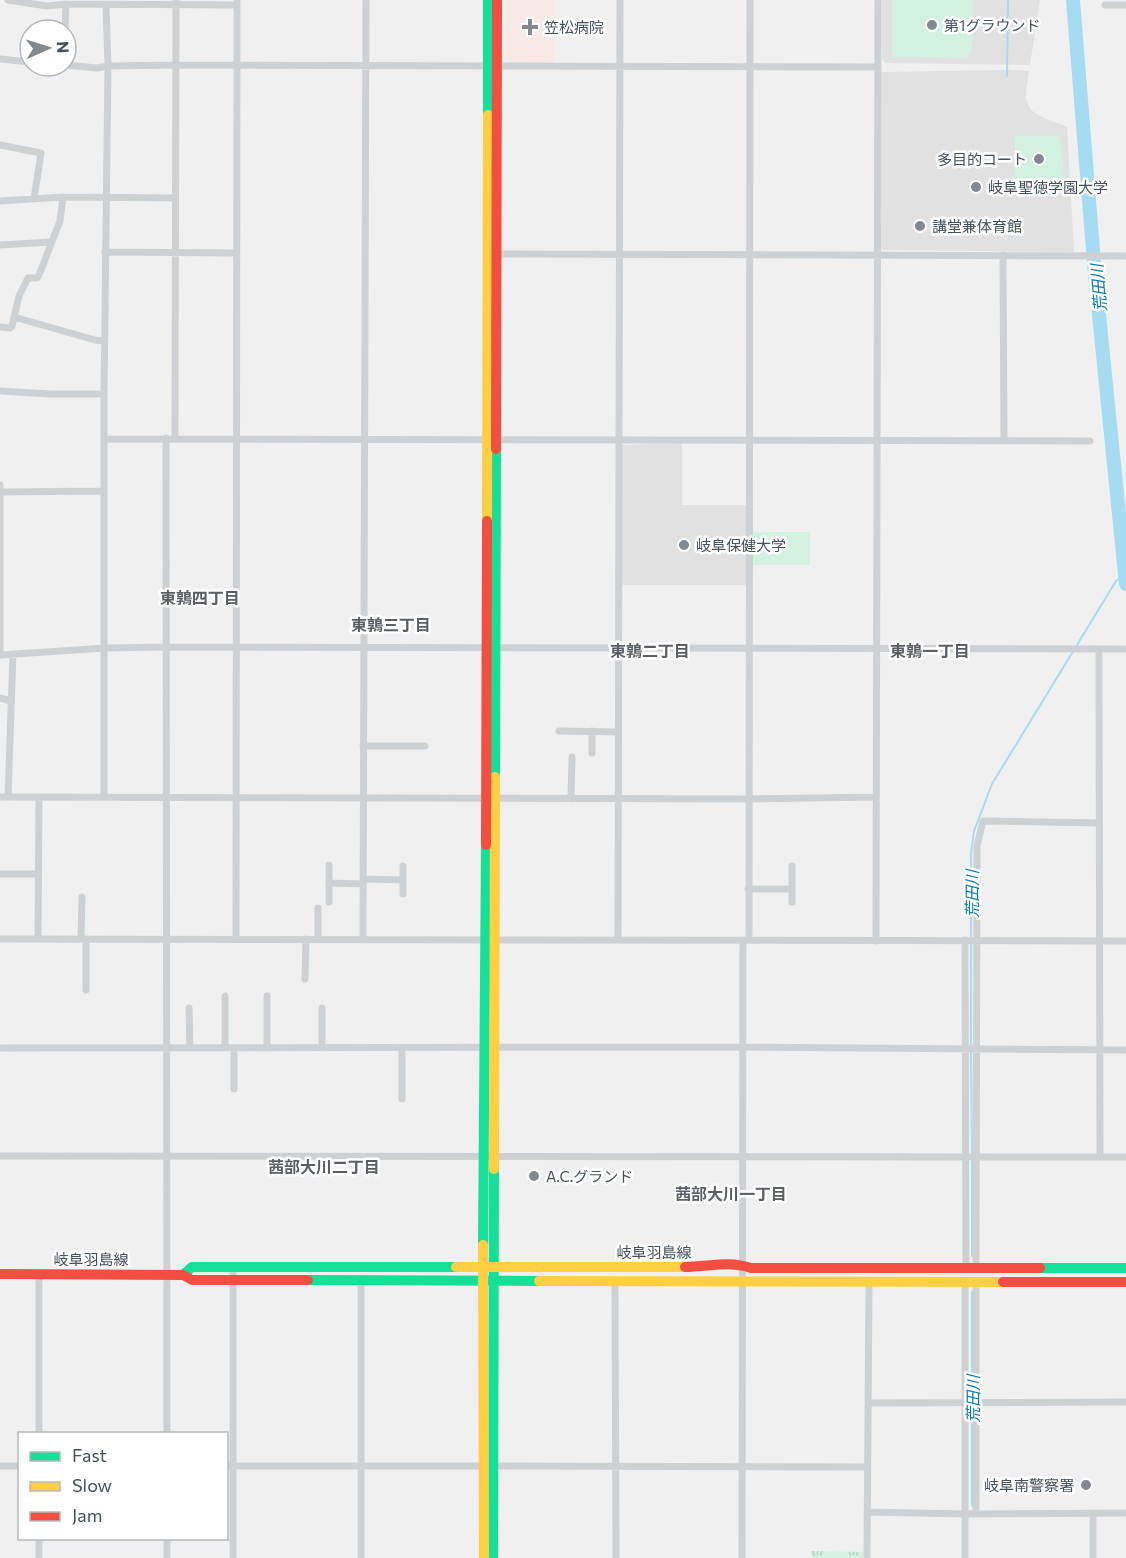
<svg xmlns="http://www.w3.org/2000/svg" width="1126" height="1558" viewBox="0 0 1126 1558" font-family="Commissioner,'Noto Sans JP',sans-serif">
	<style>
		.education { fill: #e2e1e2 }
		.medical { fill: #f8e9e6 }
		.green { fill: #d3f1e1 }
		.park { fill: url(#park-tufts) }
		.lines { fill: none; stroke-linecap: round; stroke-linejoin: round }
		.stream { stroke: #a5dcf1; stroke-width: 2 }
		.river { stroke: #a5dcf1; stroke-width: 14 }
		.street { stroke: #ced1d4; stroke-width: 7 }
		.fast { stroke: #16e098; stroke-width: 10 }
		.slow { stroke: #ffcf43; stroke-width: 10 }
		.jam { stroke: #f24e42; stroke-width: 10 }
		.poi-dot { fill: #828991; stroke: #fff; stroke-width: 2 }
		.labels { text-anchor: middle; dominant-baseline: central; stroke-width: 5; stroke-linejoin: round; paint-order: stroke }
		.poi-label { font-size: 15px; fill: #46515e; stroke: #fff; text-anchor: start }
		.street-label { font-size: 15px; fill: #46515e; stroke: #fff }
		.water-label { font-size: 16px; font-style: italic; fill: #037cad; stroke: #fff }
		.neighbourhood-label { font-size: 16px; font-weight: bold; fill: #5b5f65; stroke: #fff }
	</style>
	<defs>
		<pattern id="park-tufts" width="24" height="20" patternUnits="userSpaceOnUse" patternTransform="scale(1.5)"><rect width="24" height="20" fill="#d3f1e1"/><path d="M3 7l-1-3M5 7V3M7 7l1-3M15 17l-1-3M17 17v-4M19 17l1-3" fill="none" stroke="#b6d0c3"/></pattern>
	</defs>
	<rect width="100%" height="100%" fill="#f1f0f0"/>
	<!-- education -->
	<path class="education" d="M882 0H1040L1030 65 885 63 882 59Z
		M1012 70 1029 71 1026 90V99L1031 110 1040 116 1067 127 1074 252 883 250 881 248V72Z
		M682 443V505H746V585H622V445Z"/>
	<!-- medical -->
	<path class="medical" d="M505 0H555V63L510 64 505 55Z"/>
	<!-- green -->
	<path class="green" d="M892 0H973L972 49 966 58 892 57Z
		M1015 136H1060L1064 182H1062V187H1015Z
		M752 532H810V565H752Z"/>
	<!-- park -->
	<path class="park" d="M811 1551 863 1552V1558H811Z"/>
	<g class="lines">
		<!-- stream -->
		<path class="stream" d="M1007 76 1008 0
			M971 1046V853L974 831 992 784 1116 581 1124 575
			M971 1052 972 1154
			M972 1160V1256
			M972 1506V1292"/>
		<!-- river -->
		<path class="river" d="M1073 0 1095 275 1126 584"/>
		<!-- street -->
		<path class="street" d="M8 0 47 6 66 4 65 30
			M66 4 237 5
			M1105 5H1126
			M0 59 30 62
			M66 65 97 68 108 66 176 65 878 67
			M0 145 41 153 34 199
			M0 201 63 197 175 198
			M0 245 52 242
			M105 252 236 253
			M496 254 1126 256
			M1003 255 1004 441
			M14 317 95 340 104 341
			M0 327 10 328 12 326 19 296 28 278H37L39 275 60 221 63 197
			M0 391 50 394H104
			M166 438 167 1434
			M105 439 1090 441
			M175 439 176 0
			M0 485V655L105 648 167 647 1126 649
			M0 492 104 491
			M1099 649 1100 1157
			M0 698 11 701
			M559 731 618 732
			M592 731V753
			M363 746H425
			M0 797 747 799 876 797
			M8 797 13 654
			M104 797V394L108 66 106 6
			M571 799 572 757
			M0 874H38
			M363 879 403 880
			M329 883 363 884
			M748 889H792
			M403 894V866
			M329 902V865
			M792 902V866
			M318 908V939
			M0 939 1126 941
			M38 939 39 797
			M81 939 82 897
			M236 939 237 0
			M363 940 366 0
			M618 940 620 0
			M749 940 750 0
			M965 940 966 1268
			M876 941 878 0
			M305 979 306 939
			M86 990V940
			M267 996V1048
			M189 1008 190 1048
			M322 1008V1048
			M0 1048 743 1047 1126 1050
			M225 1048V996
			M402 1048V1099
			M234 1089V1048
			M0 1156 1126 1157
			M233 1267V1558
			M976 1268 977 846 983 821 1099 823
			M39 1274V1434
			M615 1281 616 1558
			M869 1403 1126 1402
			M0 1466H20
			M226 1466H484
			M493 1466 868 1467
			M867 1512 965 1514 1126 1513
			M976 1514V1282
			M39 1558V1538
			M167 1558V1538
			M361 1558V1281
			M742 1558 743 941
			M867 1558 869 1282
			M965 1558V1282
			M1093 1558V1513"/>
		<!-- fast -->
		<path class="fast" d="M488 115V0
			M495 777 496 449
			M483 1245 486 845
			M1040 1268H1126
			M183 1275 192 1267H456
			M308 1280 539 1281
			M493 1558 494 1169"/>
		<!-- slow -->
		<path class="slow" d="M487 521 488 115
			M494 1169 495 777
			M483 1245 484 1558
			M456 1267H685
			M539 1281 1003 1282"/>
		<!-- jam -->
		<path class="jam" d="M496 449 497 0
			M486 845 487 521
			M685 1267C708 1267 728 1260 751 1268H1040
			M0 1274 183 1275 192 1280H308
			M1003 1282H1126"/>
	</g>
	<!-- markers -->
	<g class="poi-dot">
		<circle cx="932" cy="25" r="6"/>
		<path d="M527 18h6v6h6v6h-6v6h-6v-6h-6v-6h6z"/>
		<circle cx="1039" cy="159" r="6"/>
		<circle cx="976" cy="187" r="6"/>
		<circle cx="920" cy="226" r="6"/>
		<circle cx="684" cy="545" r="6"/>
		<circle cx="534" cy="1176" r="6"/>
		<circle cx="1086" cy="1485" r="6"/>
	</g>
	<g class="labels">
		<!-- poi labels -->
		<g class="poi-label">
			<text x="944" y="25">第1グラウンド</text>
			<text x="544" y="27">笠松病院</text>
			<text x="1027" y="159" text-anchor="end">多目的コート</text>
			<text x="988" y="187">岐阜聖徳学園大学</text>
			<text x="932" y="226">講堂兼体育館</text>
			<text x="696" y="545">岐阜保健大学</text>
			<text x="546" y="1176">A.C.グランド</text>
			<text x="1074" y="1485" text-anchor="end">岐阜南警察署</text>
		</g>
		<!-- street labels -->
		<g class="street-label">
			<text x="654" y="1252">岐阜羽島線</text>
			<text x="91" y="1259">岐阜羽島線</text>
		</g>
		<!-- water labels -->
		<g class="water-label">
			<text transform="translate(1098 288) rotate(-95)">荒田川</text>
			<text transform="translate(971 894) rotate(-90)">荒田川</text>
			<text transform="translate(972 1399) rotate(-90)">荒田川</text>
		</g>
		<!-- neighbourhood labels -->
		<g class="neighbourhood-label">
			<text x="200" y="597">東鶉四丁目</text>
			<text x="391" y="624">東鶉三丁目</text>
			<text x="650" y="650">東鶉二丁目</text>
			<text x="930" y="650">東鶉一丁目</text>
			<text x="324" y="1166">茜部大川二丁目</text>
			<text x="731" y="1193">茜部大川一丁目</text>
		</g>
	</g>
	<!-- legend -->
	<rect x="18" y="1432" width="210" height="108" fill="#ffffff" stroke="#b5b9bf" stroke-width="1.5"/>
	<rect x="30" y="1452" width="30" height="9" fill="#16e098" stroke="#b5b9bf" stroke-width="1.5"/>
	<text x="72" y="1462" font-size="18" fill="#46515e">Fast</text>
	<rect x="30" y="1482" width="30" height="9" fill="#ffcf43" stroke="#b5b9bf" stroke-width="1.5"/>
	<text x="72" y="1492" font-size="18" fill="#46515e">Slow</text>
	<rect x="30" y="1512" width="30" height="9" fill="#f24e42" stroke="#b5b9bf" stroke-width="1.5"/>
	<text x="72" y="1522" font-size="18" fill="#46515e">Jam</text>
	<!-- north arrow -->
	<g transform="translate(48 48) rotate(87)"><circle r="28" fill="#ffffff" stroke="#b5b9bf" stroke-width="1.5"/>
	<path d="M0-4.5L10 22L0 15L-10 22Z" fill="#828991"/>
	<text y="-9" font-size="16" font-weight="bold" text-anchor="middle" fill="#46515e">N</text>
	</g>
</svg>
